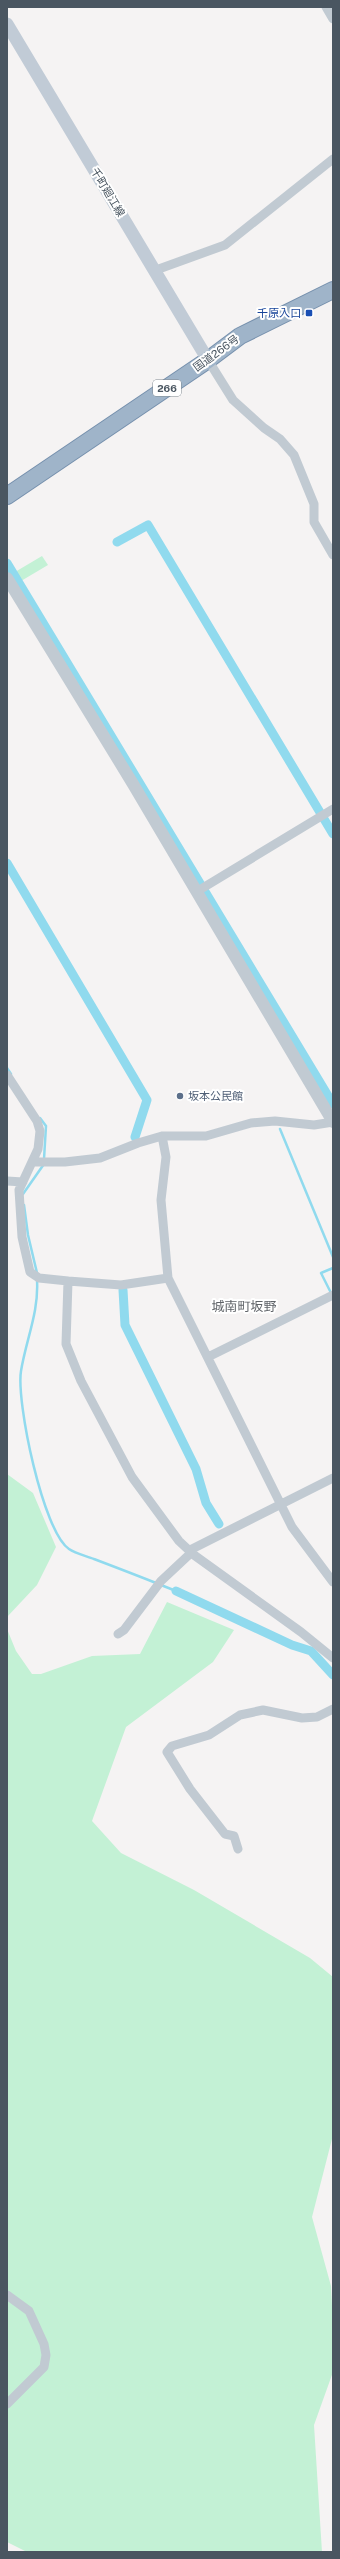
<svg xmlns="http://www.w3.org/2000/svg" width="340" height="2559" viewBox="0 0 340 2559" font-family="'Public Sans','Noto Sans JP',sans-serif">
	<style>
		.green { fill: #c3f1d5 }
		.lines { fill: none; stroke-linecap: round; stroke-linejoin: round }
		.stream { stroke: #90daee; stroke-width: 2.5 }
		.canal { stroke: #90daee; stroke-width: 9 }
		.trunk-casing { stroke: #7690ad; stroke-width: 18 }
		.minor { stroke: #c1cad2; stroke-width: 9 }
		.tertiary { stroke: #c1cad2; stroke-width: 12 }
		.secondary { stroke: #c1cbd6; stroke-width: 13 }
		.trunk { stroke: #9fb4c9; stroke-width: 16 }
		.transit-dot { fill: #1a4fb4; stroke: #fff; stroke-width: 1.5 }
		.service-dot { fill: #5c6f8a; stroke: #fff; stroke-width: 1.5 }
		.labels { text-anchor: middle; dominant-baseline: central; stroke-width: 4; stroke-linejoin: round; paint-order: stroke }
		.shield { fill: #fff; stroke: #808990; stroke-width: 1 }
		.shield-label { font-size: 10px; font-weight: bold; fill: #4a5661 }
		.street-label { font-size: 11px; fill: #4a5661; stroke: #fff }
		.transit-label { font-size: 11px; fill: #164399; stroke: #fff; text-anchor: end }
		.service-label { font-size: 11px; fill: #4e5e75; stroke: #fff; text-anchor: start }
		.quarter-label { font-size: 13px; fill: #5f6368; stroke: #fff }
	</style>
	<rect width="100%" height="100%" fill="#f5f3f3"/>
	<!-- green -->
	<path class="green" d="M42 556 48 565 21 581 15 572Z
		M7 1474 33 1493 56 1547 37 1585 7 1617Z
		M167 1602 234 1630 213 1662 126 1727 92 1821 121 1853 194 1890 310 1958 333 1977V2135L312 2217 331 2286 333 2325V2372L314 2425 322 2552H27L7 2542V1629L16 1651 32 1674H41L92 1656 140 1654Z"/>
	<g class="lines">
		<!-- stream -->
		<path class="stream" d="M7 1068 11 1074
			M40 1118 46 1126 44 1159
			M280 1129 333 1257
			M23 1194 44 1164
			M24 1205 28 1235 37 1273
			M37 1280C39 1312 26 1340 21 1371 16 1401 43 1532 69 1549 76 1554 87 1556 94 1559 115 1567 136 1575 156 1583
			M331 1293 321 1273 333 1268
			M161 1585 176 1591"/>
		<!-- canal -->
		<path class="canal" d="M117 542 148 525 333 834
			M7 563 333 1104
			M7 863 147 1100 135 1137
			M123 1290 125 1325 196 1469 206 1503 219 1524
			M176 1591 292 1645 311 1651 333 1675"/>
		<!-- trunk casing -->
		<g class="trunk-casing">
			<path id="trunk" d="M7 496 208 360 240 336 333 290"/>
		</g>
		<!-- minor -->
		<path class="minor" d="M326 7 333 19
			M156 270 225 245 333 159
			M208 360 233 400 264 428 280 439 294 455 314 504V522L333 555
			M196 892 333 809
			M7 1075 37 1121 40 1131 38 1149 19 1190 22 1237 30 1272 39 1278 68 1281 66 1344 81 1381 132 1477 179 1541 194 1555 301 1632 333 1658
			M162 1136 166 1157 161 1200 168 1278 292 1527 333 1582
			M33 1162H65L100 1158 138 1143 162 1136H206L251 1123 275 1121 314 1125 333 1122
			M7 1181 23 1182
			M68 1281 121 1285 168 1278
			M208 1357 333 1295
			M190 1550 333 1478
			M118 1634 124 1630 161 1581 192 1552
			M238 1849 234 1836 225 1834 190 1789 167 1752 172 1746 209 1735 240 1715 263 1710 302 1718 317 1717 333 1709
			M7 2295 29 2311 44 2344 46 2355 44 2367 7 2404"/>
		<!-- tertiary -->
		<path class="tertiary" d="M7 578 133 784 333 1122"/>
		<!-- secondary -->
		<path class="secondary" d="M7 24 208 360"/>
		<!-- trunk -->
		<use href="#trunk" class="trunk"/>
	</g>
	<!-- markers -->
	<rect class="transit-dot" x="305" y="309" width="8" height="8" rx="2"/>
	<circle class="service-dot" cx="180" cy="1096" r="4"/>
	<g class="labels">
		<!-- shield labels -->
		<rect class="shield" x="153" y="380" width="28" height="16" rx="3"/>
		<g class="shield-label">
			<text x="167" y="388">266</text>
		</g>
		<!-- street labels -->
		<g class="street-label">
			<text transform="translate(108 192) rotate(59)">千町廻江線</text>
			<text transform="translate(216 353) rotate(-36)">国道266号</text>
		</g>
		<!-- transit labels -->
		<g class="transit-label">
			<text x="301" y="313">千原入口</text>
		</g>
		<!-- service labels -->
		<g class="service-label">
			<text x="188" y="1096">坂本公民館</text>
		</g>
		<!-- quarter labels -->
		<g class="quarter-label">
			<text x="244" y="1306">城南町坂野</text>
		</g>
	</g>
	<!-- border -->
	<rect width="340" height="2559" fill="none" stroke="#4a5661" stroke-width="16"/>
</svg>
